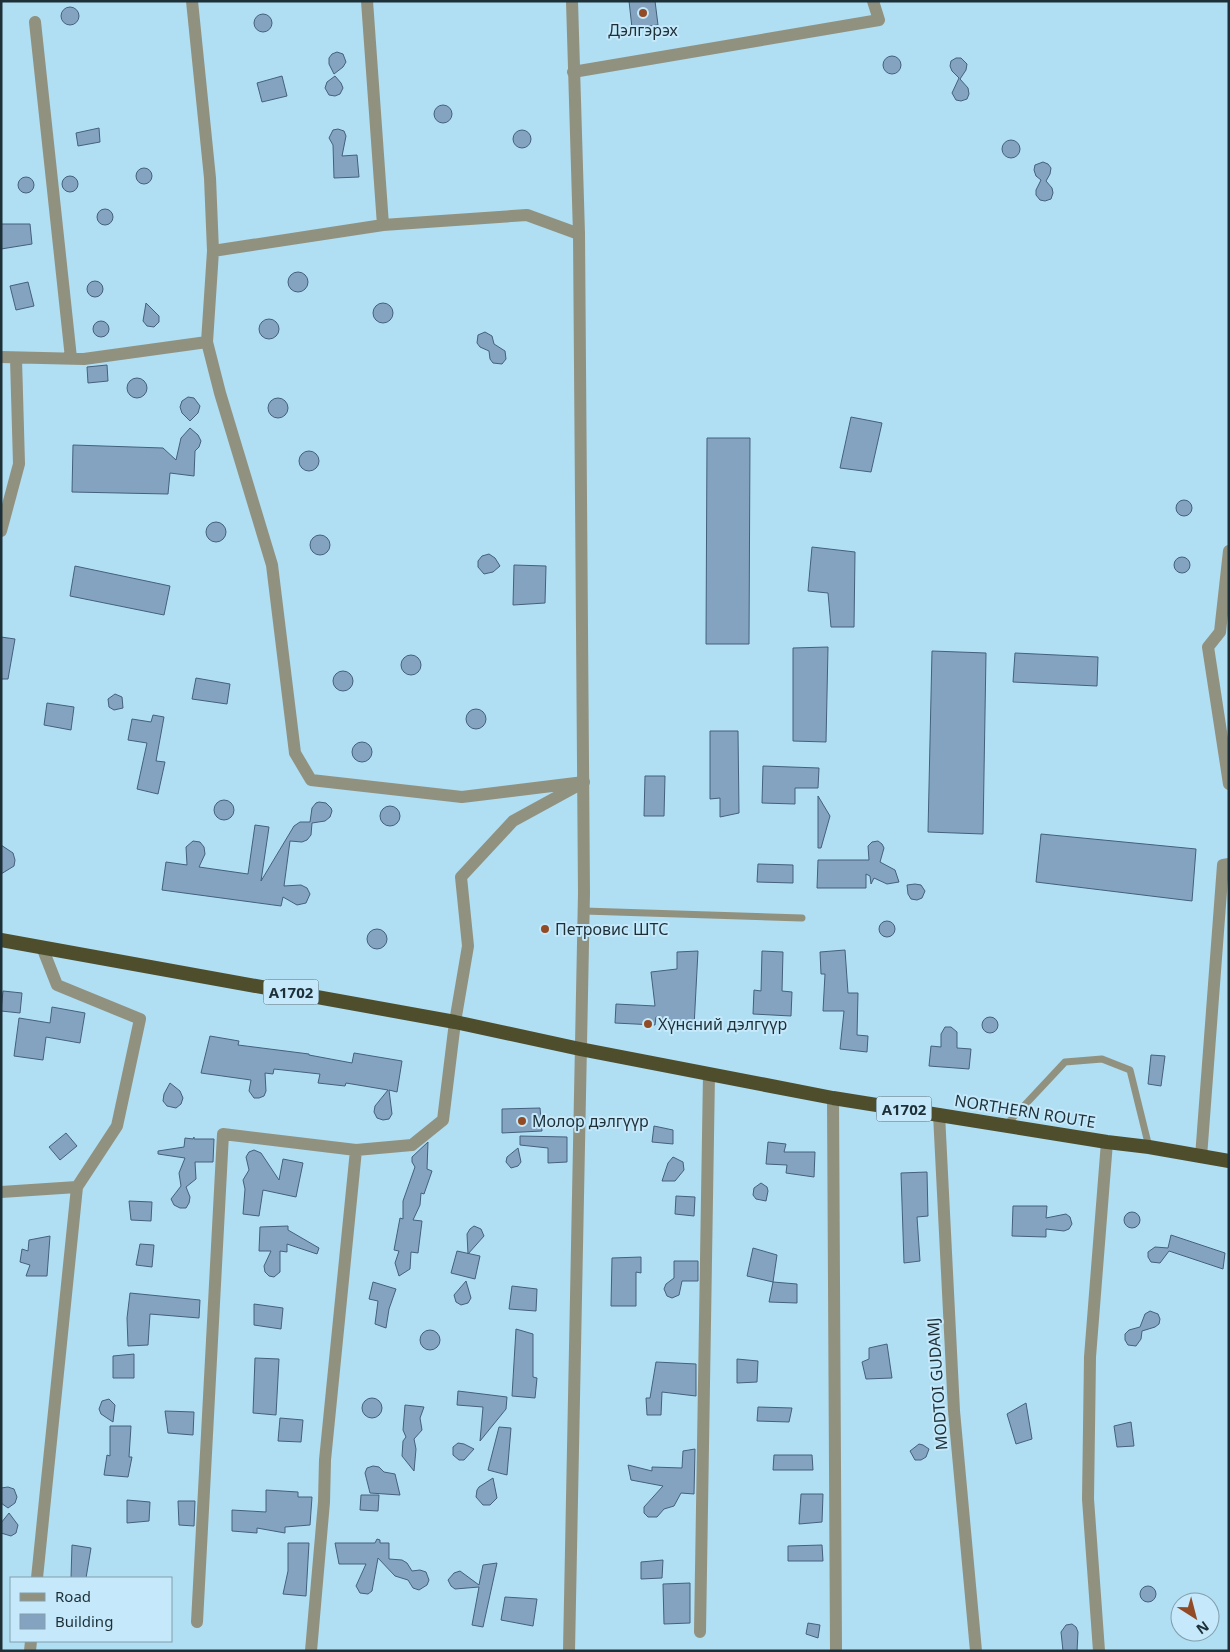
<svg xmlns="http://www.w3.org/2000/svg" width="1230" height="1652" viewBox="0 0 1230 1652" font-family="'Noto Sans',sans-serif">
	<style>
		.building { fill: #84a3c1; stroke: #44617c }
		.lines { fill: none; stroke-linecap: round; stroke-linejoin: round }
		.service { stroke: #91917f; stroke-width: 7 }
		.minor { stroke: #91917f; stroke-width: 12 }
		.tertiary { stroke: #91917f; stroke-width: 12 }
		.trunk { stroke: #4e4e2c; stroke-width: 14 }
		.poi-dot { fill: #924b25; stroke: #c5e9fa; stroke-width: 2 }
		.labels { text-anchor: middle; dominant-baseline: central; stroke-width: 4; stroke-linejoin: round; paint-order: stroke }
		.shield { fill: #c5e9fa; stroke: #4f6772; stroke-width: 1 }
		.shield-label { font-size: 15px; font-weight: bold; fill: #1d2f37 }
		.poi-label { font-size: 16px; fill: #1d2f37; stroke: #c5e9fa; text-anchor: start }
		.street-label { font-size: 16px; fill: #1d2f37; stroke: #c5e9fa }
	</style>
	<rect width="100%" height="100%" fill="#b0def2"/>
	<!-- building -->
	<path class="building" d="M629 1H655L658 25 632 28Z
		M61 16a9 9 0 1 1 18 0a9 9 0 1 1-18 0Z
		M254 23a9 9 0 1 1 18 0a9 9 0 1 1-18 0Z
		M337 52 343 54 346 62 343 67 334 74 329 64V58L332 54Z
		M883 65a9 9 0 1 1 18 0a9 9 0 1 1-18 0Z
		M956 58H961L967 64 966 70 960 79 968 88 969 94 967 99 961 101 956 100 952 93 959 78 952 71 950 66 951 61Z
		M282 76 287 96 262 102 257 83Z
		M335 76 341 83 343 88 340 94 335 96 329 95 325 88 327 82Z
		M434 114a9 9 0 1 1 18 0a9 9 0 1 1-18 0Z
		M99 128 100 142 78 146 76 133Z
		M338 129 344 131 346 136 342 156 357 155 359 177 334 178 333 145 329 138 333 130Z
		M513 139a9 9 0 1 1 18 0a9 9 0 1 1-18 0Z
		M1002 149a9 9 0 1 1 18 0a9 9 0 1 1-18 0Z
		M1043 162 1048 164 1051 168 1050 174 1046 181 1052 188 1053 193 1051 199 1045 201 1040 200 1036 195V190L1041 180 1036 176 1034 170 1035 165Z
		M136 176a8 8 0 1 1 16 0a8 8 0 1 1-16 0Z
		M62 184a8 8 0 1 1 16 0a8 8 0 1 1-16 0Z
		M18 185a8 8 0 1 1 16 0a8 8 0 1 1-16 0Z
		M97 217a8 8 0 1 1 16 0a8 8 0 1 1-16 0Z
		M1 224H30L32 244 1 249Z
		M288 282a10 10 0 1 1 20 0a10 10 0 1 1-20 0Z
		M87 289a8 8 0 1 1 16 0a8 8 0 1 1-16 0Z
		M28 282 34 306 16 310 10 286Z
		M373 313a10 10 0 1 1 20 0a10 10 0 1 1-20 0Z
		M146 303 159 316V322L154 327 147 326 143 321Z
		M259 329a10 10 0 1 1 20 0a10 10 0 1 1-20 0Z
		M93 329a8 8 0 1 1 16 0a8 8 0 1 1-16 0Z
		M485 332 492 336 494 344 505 351 506 359 502 364 493 363 490 359 489 351 480 347 477 343 478 335Z
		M107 365 108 381 88 383 87 367Z
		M127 388a10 10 0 1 1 20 0a10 10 0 1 1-20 0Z
		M188 397 194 398 200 406 198 413 190 421 182 413 180 407 182 401Z
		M268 408a10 10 0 1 1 20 0a10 10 0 1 1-20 0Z
		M851 417 882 423 871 472 840 468Z
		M190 428 198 435 201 441 199 447 195 451 194 476 170 473 168 494 72 492 73 445 163 448 176 460 181 438Z
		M707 438H750L749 644H706Z
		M299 461a10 10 0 1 1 20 0a10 10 0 1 1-20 0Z
		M1176 508a8 8 0 1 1 16 0a8 8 0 1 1-16 0Z
		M206 532a10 10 0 1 1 20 0a10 10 0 1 1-20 0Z
		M310 545a10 10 0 1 1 20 0a10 10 0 1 1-20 0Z
		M812 547 855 552 854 627H831L828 593 808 591Z
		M489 554 495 558 500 566 493 572 484 574 478 567V561L482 556Z
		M1174 565a8 8 0 1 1 16 0a8 8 0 1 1-16 0Z
		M514 565 546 566 545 603 513 605Z
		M75 566 170 586 164 615 70 596Z
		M1 637 15 639 8 679H1Z
		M828 647 826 742 793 741V648Z
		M932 651 986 653 983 834 928 832Z
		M1015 653 1098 657 1097 686 1013 682Z
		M401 665a10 10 0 1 1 20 0a10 10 0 1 1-20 0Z
		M333 681a10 10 0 1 1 20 0a10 10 0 1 1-20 0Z
		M196 678 230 684 227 704 192 699Z
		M115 694 122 697 123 708 114 710 109 707 108 699Z
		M47 703 74 707 71 730 44 725Z
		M466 719a10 10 0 1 1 20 0a10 10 0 1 1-20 0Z
		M153 715 164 717 156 761 165 762 158 794 137 789 147 743 128 740 132 719 151 722Z
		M710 731H738L739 813 720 817V798L710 799Z
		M352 752a10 10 0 1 1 20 0a10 10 0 1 1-20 0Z
		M763 766 819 768 818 788H795V804L762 803Z
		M645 776H665L664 816H644Z
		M818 796 830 816 821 848H818Z
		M214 810a10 10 0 1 1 20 0a10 10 0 1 1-20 0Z
		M319 802 326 803 331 808 332 811 330 817 325 821 312 823 311 835 307 840 302 842 290 841 284 886 301 885 307 888 310 894 306 903 297 905 283 897 281 906 162 890 166 862 187 865 186 847 193 841 200 842 204 847 205 854 199 867 248 874 255 825 269 827 261 881 294 826 300 822H310L312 808 316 803Z
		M380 816a10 10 0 1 1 20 0a10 10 0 1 1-20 0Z
		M1041 834 1196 849 1192 901 1036 882Z
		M878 841 882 844 884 848 880 862 895 870 899 882 887 884 874 878 871 884 870 876 866 874V888H817L818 860H869L868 846 872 842Z
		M1 845 13 853 15 860 14 866 1 874Z
		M758 864 793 865V883L757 882Z
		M915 884 921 885 925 891 922 898 917 900 911 899 908 894 907 885Z
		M879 929a8 8 0 1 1 16 0a8 8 0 1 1-16 0Z
		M367 939a10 10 0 1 1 20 0a10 10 0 1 1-20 0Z
		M845 950 848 993H858L857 1035 868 1036 867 1052 840 1049 844 1011H823L825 974H821L820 952Z
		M698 951 694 1027 656 1017 655 1025 615 1023 616 1004 655 1006 651 972 677 969V952Z
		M762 951 783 952 782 991 792 992 791 1016 753 1014 754 990 761 991Z
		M3 991 22 993 20 1013 1 1011Z
		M52 1007 85 1013 80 1043 46 1037 43 1060 14 1056 19 1018 50 1023Z
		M982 1025a8 8 0 1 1 16 0a8 8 0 1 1-16 0Z
		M945 1027H951L957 1032V1048L971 1049 969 1069 929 1066 931 1046 941 1047V1034Z
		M210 1036 239 1041 238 1045 309 1054V1055L352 1063 354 1053 402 1061 397 1092 389 1090 392 1114 389 1119 383 1120 377 1118 374 1112 375 1106 388 1090 346 1083 345 1086 318 1083 320 1074 274 1069 273 1074 265 1073 266 1091 264 1096 259 1098H254L249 1091 251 1080 201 1073Z
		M1151 1055 1165 1056 1161 1086 1148 1084Z
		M170 1083 180 1091 183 1098 181 1104 176 1108 167 1106 163 1101 164 1094Z
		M540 1108 542 1131 502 1133V1109Z
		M654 1126 673 1130V1144L652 1142Z
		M66 1133 77 1146 60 1160 49 1147Z
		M520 1136 567 1137V1162L548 1163V1148L520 1145Z
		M194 1137V1139H214L213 1162H195L196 1179 186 1187 190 1197 189 1203 186 1208H180L174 1205 171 1199 181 1186 179 1173 185 1158 158 1154V1151L184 1147 185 1138 193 1139Z
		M428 1142 427 1169 432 1171 424 1194 421 1193 420 1205 413 1220 422 1221 418 1253 411 1252 410 1269 399 1276 395 1263 399 1251 394 1250 400 1218 403 1219V1201L415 1167 412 1162V1157Z
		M768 1142 786 1144 784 1152H815L814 1177 786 1173 787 1165 766 1164Z
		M518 1148 521 1162 518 1166 511 1168 506 1162 507 1157Z
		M254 1150 261 1153 279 1180 283 1159 303 1163 296 1197 263 1190 259 1216 243 1214 245 1189 243 1180 249 1170 246 1157 249 1152Z
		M673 1157 683 1162 684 1170 675 1181H662L668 1163Z
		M927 1172 928 1216 917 1217 920 1261 904 1263 901 1173Z
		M761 1183 767 1187 768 1191 766 1201 756 1199 753 1195 754 1188Z
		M676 1196 695 1197 694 1216 675 1214Z
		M129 1201 152 1202 151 1221 131 1220Z
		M1013 1206H1047L1046 1218 1066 1214 1070 1217 1072 1224 1069 1229 1064 1231 1046 1229V1237L1012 1236Z
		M1124 1220a8 8 0 1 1 16 0a8 8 0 1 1-16 0Z
		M288 1226V1230L319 1248 317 1254 287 1244V1252L280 1251V1272L274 1277 269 1276 265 1272 264 1266 271 1251H259L260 1227Z
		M474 1226 481 1229 484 1236 468 1254 467 1234 470 1229Z
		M1171 1235 1225 1253 1223 1269 1169 1251 1160 1263 1151 1262 1148 1257V1252L1155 1247 1168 1248Z
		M50 1236 47 1276H26L30 1265 20 1262 22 1249 28 1251 29 1240Z
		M140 1244 154 1245 152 1267 136 1265Z
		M753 1248 777 1255 773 1282 747 1276Z
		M457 1251 480 1256 475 1279 451 1273Z
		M641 1257V1273L636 1272V1306H611L612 1258Z
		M674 1261H698V1281H682L679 1295 672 1298 667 1296 664 1289 666 1284 674 1278Z
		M466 1281 471 1298 468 1303 461 1305 456 1302 454 1295Z
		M373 1282 396 1289 389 1309 386 1328 375 1324 378 1301 369 1299Z
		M773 1282 797 1284V1303L769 1302Z
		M512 1286 537 1289 536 1311 509 1309Z
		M130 1293 200 1300 199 1318 150 1314 148 1345 128 1346 127 1318Z
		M254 1304 283 1308 281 1329 254 1325Z
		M1150 1311 1158 1314 1160 1319 1159 1324 1155 1327 1142 1331 1141 1339 1136 1346 1128 1345 1125 1340V1334L1129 1330 1140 1327 1145 1314Z
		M516 1329 533 1334V1377L537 1378 535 1398 512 1396Z
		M420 1340a10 10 0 1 1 20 0a10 10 0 1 1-20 0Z
		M887 1344 892 1378 866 1379 862 1362 869 1359V1348Z
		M134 1354V1378H113V1356Z
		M255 1358 279 1359 276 1415 253 1413Z
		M737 1359 758 1361 757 1382 737 1383Z
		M656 1362 696 1364V1396L662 1392 661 1415H647L646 1398H650Z
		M458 1391 507 1397 506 1409 480 1441 483 1407 457 1405Z
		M362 1408a10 10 0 1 1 20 0a10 10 0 1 1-20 0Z
		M109 1399 115 1405 113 1422 101 1414 99 1409 102 1401Z
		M1026 1403 1032 1439 1016 1444 1007 1414Z
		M405 1405 424 1407 420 1418 422 1430 414 1439 416 1449 414 1471 402 1456 403 1441 406 1437 403 1430Z
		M758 1407 792 1408 789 1422 757 1421Z
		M165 1411 194 1412 193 1435 168 1433Z
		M280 1418 303 1420 301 1442 278 1441Z
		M1131 1422 1134 1446 1117 1447 1114 1426Z
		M110 1426H131L129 1457H132L128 1477 104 1475 107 1455 110 1456Z
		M499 1427 511 1428 507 1475 488 1470Z
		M458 1443 464 1444 474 1449 464 1460H459L453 1455V1447Z
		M919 1444 923 1445 929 1449 926 1457 921 1460H915L910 1451Z
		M695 1449 694 1494 681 1493 674 1506 664 1509 657 1517H648L644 1513V1507L663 1486 631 1480 628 1465 652 1471V1467L682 1468 683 1451Z
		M774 1455H812L813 1470H773Z
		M373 1466 379 1467 384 1472 395 1474 400 1495 370 1493 365 1473 367 1468Z
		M493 1478 497 1498 490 1505H483L476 1497 477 1490 479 1487Z
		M8 1487 14 1489 17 1497 15 1503 8 1508 1 1503V1488Z
		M266 1490 298 1492V1497H312L310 1525 285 1527V1533L257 1528V1533L232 1531V1510L266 1512Z
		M801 1494H823L822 1522 799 1524Z
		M361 1495H379L378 1511 360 1510Z
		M127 1500 150 1502 149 1521 127 1523Z
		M178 1501H195L194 1526 179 1525Z
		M9 1513 18 1525 16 1533 11 1536 1 1533V1523Z
		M377 1539 380 1540V1543H389V1559L402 1560 407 1563 412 1571 420 1570 426 1572 429 1580 427 1585 419 1590 413 1588 408 1580 395 1576 378 1558 372 1591 368 1594 360 1593 356 1586 366 1564H339L335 1543H375Z
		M288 1543H309L306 1596 283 1594 288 1571Z
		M72 1545 91 1548 86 1578H71Z
		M822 1545 823 1561H788V1546Z
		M663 1560 662 1578 641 1579V1562Z
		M497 1563 483 1627 472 1625 479 1587 455 1589 451 1586 448 1580 454 1573 460 1571 479 1585 483 1565Z
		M690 1583V1623L664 1624 663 1584Z
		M1140 1594a8 8 0 1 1 16 0a8 8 0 1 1-16 0Z
		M505 1597 537 1599 533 1626 501 1620Z
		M808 1623 820 1625 818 1638 806 1634Z
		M1072 1624 1076 1627 1078 1632 1077 1651H1063L1061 1632 1066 1625Z"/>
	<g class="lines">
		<!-- service -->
		<path class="service" d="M584 911 802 918
			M1006 1125 1065 1062 1102 1059 1130 1070 1149 1147"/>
		<!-- minor -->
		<path class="minor" d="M192 1 210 178 213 251 207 342 220 393 272 565 295 753 311 780 462 797 584 782
			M367 1 383 225
			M35 22 71 358
			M573 72 879 20 873 1
			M213 251 383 225 527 215 579 234
			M1 357 84 359 207 342
			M1 531 19 464 16 359
			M1229 551 1220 632 1208 647 1229 784
			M42 947 57 985 140 1019 117 1126 77 1187
			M833 1098 836 1651
			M939 1114 954 1411 976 1651
			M356 1150 412 1145 443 1120 455 1022 468 946 461 877 513 821 577 786
			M1201 1157 1223 865 1229 864
			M1 1192 77 1187 37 1578
			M197 1622 223 1134 356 1150 325 1460 324 1502 311 1651
			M700 1632 709 1074
			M30 1651 31 1641
			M1099 1651 1088 1499 1090 1357 1107 1142"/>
		<!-- tertiary -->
		<path class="tertiary" d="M569 1651 584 893 579 234 572 1"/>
		<!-- trunk -->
		<path class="trunk" d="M1 940 455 1022 580 1049 833 1098 1107 1142 1149 1147 1229 1161"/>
	</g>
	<!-- markers -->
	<g class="poi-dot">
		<circle cx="643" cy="13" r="5"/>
		<circle cx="545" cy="929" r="5"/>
		<circle cx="648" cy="1024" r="5"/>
		<circle cx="522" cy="1121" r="5"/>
	</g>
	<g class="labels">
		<!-- shield labels -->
		<g class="shield">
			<rect x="263.5" y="979.5" width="55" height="25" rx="4"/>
			<rect x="876.5" y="1096.5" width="55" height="25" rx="4"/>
		</g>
		<g class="shield-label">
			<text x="291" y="992">A1702</text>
			<text x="904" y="1109">A1702</text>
		</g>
		<!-- poi labels -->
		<g class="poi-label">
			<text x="643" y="30" text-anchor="middle">Дэлгэрэх</text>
			<text x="555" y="929">Петровис ШТС</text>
			<text x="658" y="1024">Хүнсний дэлгүүр</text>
			<text x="532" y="1121">Молор дэлгүүр</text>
		</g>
		<!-- street labels -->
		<g class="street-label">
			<text transform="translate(1025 1111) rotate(9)">NORTHERN ROUTE</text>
			<text transform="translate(937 1384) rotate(-94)">MODTOI GUDAMJ</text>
		</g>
	</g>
	<!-- border -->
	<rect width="1230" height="1652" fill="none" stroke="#1d2f37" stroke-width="5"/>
	<!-- legend -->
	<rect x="10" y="1577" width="162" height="65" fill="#c5e9fa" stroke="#829fac"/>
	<rect x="20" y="1593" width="25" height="8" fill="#91917f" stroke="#829fac"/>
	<text x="55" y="1602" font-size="15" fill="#1d2f37">Road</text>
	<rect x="20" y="1614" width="25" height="15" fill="#84a3c1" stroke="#829fac"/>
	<text x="55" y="1627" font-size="15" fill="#1d2f37">Building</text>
	<!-- north arrow -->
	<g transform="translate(1195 1617) rotate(144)"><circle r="24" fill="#c5e9fa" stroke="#829fac"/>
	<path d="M0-4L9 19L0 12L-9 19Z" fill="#924b25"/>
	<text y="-8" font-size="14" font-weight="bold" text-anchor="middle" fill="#1d2f37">N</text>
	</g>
</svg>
